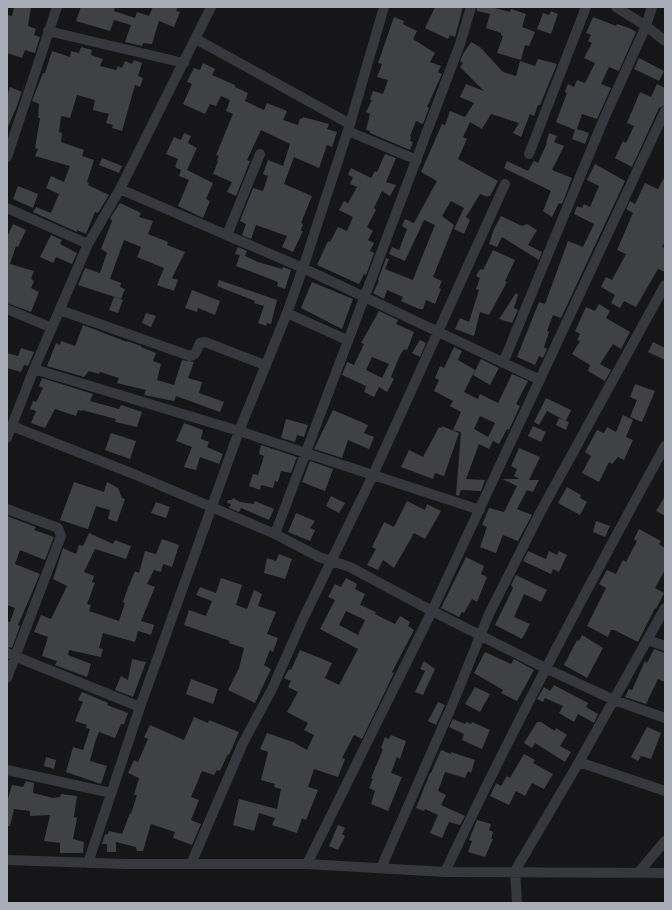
<svg xmlns="http://www.w3.org/2000/svg" width="672" height="910" viewBox="0 0 672 910" font-family="Arial,sans-serif">
	<style>
		.building { fill: #404145; fill-rule: evenodd }
		.lines { fill: none; stroke-linecap: round; stroke-linejoin: round }
		.street { stroke: #37383d; stroke-width: 10 }
	</style>
	<rect width="100%" height="100%" fill="#161618"/>
	<!-- building -->
	<path class="building" d="M14 7H31L28 26 36 29 34 35 40 37 35 53 25 50 22 58 7 53V15L12 16Z
		M81 7H115L114 11 135 18 137 12 149 16 153 7H178L176 11 180 12 174 27 159 21 152 44 143 43 142 46 125 42 131 25 114 20 110 31 76 21Z
		M435 7H463L455 37 450 35 448 39 425 28Z
		M477 7H491L510 12 511 9 526 14 522 27 535 32 529 46 525 45 521 60 497 53 503 36 501 35V33L486 28 490 14 477 11Z
		M551 11 558 14 551 34 537 29 543 13 549 15Z
		M394 17 404 21 403 24 417 31 413 39 435 53 430 62 441 66 438 72 442 74 427 107 429 108 423 124 416 121 410 136 411 137 410 141 413 142 410 150 370 133V131L366 130 370 114 366 112 372 100H370L373 91 383 94 388 80 377 77 382 64 378 63Z
		M593 17 616 26 617 24 629 28 636 32 619 71 609 67 601 84 611 88 597 119 582 114 577 129 589 133 585 144 572 139 575 130 556 122 567 93 565 92 568 84 574 87 577 80 585 83 595 63 584 58 592 43 588 41 591 35 586 33Z
		M471 42 480 47 503 72 516 76 520 61 535 66 538 59 557 64 540 105H538L534 116 530 114 521 137 513 133 519 123 491 114 482 129 470 122 463 137 467 139 458 159 498 181 490 196H488L487 197 480 194 466 217 470 220 464 234 454 229 464 208 451 201 442 216 454 225 433 277 442 281 439 288 441 289 435 304 426 300 423 309H419L401 301 403 297 387 290 384 299 373 293 379 281 378 280 386 258 389 259 385 269 413 280 416 272 435 225 424 220 405 261 389 254 392 247 399 250 407 229 402 226 405 219 414 223 437 181 421 172 442 124 445 125 450 111 465 117 474 103 460 97 466 84 484 91 460 67 463 63 460 61 463 54Z
		M81 47 92 50 91 55 103 59 100 66 116 70 118 66 122 68 125 61 132 64 134 60 142 63 138 76 143 78 140 87 135 85 122 131 112 128 113 125 106 123 109 114 93 110 95 100 77 95 70 118 61 116 59 132 62 133 61 142 84 150 82 156 94 160 87 182 89 183 88 185 109 195 98 213 95 212 86 234 77 230V232L33 212 36 207 51 213 59 194 46 188 51 176 64 182 70 166 35 156 38 149 35 148 40 118H38L39 104 32 101 43 73H45L52 51 70 57 71 51 79 53Z
		M639 58 664 71 659 81 634 69Z
		M203 63 215 69 212 75 235 85V87L248 93 245 101 264 110 267 103 287 111 283 120 298 125 300 118 302 119 303 117 329 124 327 129 337 132 332 147 327 145 319 168 294 157 284 184 312 196 301 223 303 224 301 231H303L293 252 282 247 287 236 256 225 251 239 242 235 246 224 240 221 253 188 263 191 268 176 263 174 268 160 283 166 290 144 261 130 247 160 250 161 236 196 227 192 232 182 213 174 218 161 217 160 219 156 216 155 233 114 226 111 230 100 221 96 216 106 210 104 205 114 183 104 192 84 187 82 194 68 200 70Z
		M26 79 17 106 7 129V96L10 87 22 92Z
		M657 84 665 88V105L659 108 632 167 615 158 623 141 626 143 634 126 627 123 640 92 651 97Z
		M184 133 191 136 188 143 197 148 187 170 213 183 206 199 210 201 203 218 178 206 189 180 179 176 181 170 175 167 178 159 166 154 174 137 181 140Z
		M549 133 557 136 554 142 564 146 552 170 572 178 562 204 559 203 552 217 543 211 551 191 504 168 507 161 528 171 534 161 538 163 547 143H546Z
		M385 154 396 158 386 182 396 185 390 196 382 191 374 208 376 210 367 227 373 231 368 240 374 243 370 251 374 253 366 275 364 274 359 284 317 265 328 241 330 242 338 227 347 231 353 217 339 210 344 201 348 203 357 187 350 184 353 177 348 175 351 168 371 178 375 171 377 172Z
		M102 158 122 166 119 173 99 165Z
		M595 164 625 181 561 318 553 315 547 331 549 332 544 347 547 349 543 358 539 356 535 365 517 357 539 302 545 304 568 241 583 247 594 224 574 214 577 206 582 208 584 204 590 207 599 186 587 180Z
		M665 176V241L662 247 665 248V272L658 269 636 307 624 301 620 308 611 303 615 295 601 287 606 277 612 280 626 254 617 250 633 213 626 209 630 201 635 204 645 183 658 189Z
		M18 186 38 194 33 208 13 199Z
		M120 203 141 213 139 217 153 221 148 234 168 242 167 245 185 252 172 278 178 280 174 291 157 285 164 268 137 257 141 247 124 240 110 279 121 283 120 287 125 289 121 299 78 285 85 268 100 273 107 253 101 249 112 221 110 218Z
		M501 216 522 226 527 224 537 230 528 245 542 252 539 260 502 237 497 247 489 244 494 229Z
		M13 224 26 230 18 247 16 246 10 264 34 271 31 279 34 281 31 288 39 292 31 312 7 303V237Z
		M51 235 62 240 60 244 77 253 72 264 56 257 53 263 40 257Z
		M238 247 247 251 245 256 258 262 282 269 283 267 291 270 285 289 277 286 278 282 236 266 240 255 235 254Z
		M493 250 515 260 505 281 507 282 489 315 480 312 474 336 455 329 460 318 469 322 479 290 476 289 480 278 476 276 480 269 483 270Z
		M219 280 277 300 271 324 267 323 266 326 258 323 264 306 254 303 255 301 217 286Z
		M312 282 353 299 342 329 301 308Z
		M192 290 220 301 215 315 198 308 197 312 185 308Z
		M516 293 518 295 514 308 518 310 512 323 499 319Z
		M114 297 123 300 118 313 109 310Z
		M599 304 610 311 606 318 630 332 621 349 613 344 600 364 611 370 605 381 588 371 590 365 572 354 580 341 577 340 580 334 575 331 586 307 595 311Z
		M379 311 398 320 396 324 414 332 407 350 404 349 399 357 391 377 394 379 387 392 379 387 374 397 364 392 366 386 342 375 347 362 354 365 364 344 361 343ZM372 357 389 364 382 378 366 370Z
		M146 313 156 316 151 327 142 323Z
		M83 325 127 342V341L141 346V347L156 353 153 361 161 364 157 380 174 385 182 360 194 362 188 378 202 382 199 393 224 402 220 412 176 396 174 401 144 395 146 390 117 383 119 378 100 372 99 374 89 371 84 377 47 366 56 343 60 345 61 341 75 346Z
		M420 340 426 343 420 357 412 353Z
		M653 342 665 348V360L648 352Z
		M454 347 462 351 458 360 475 370 464 392 478 399 480 394 498 403 512 374 528 381 516 404 520 406 509 430 507 429 499 444 493 441 489 449 479 444 466 479 485 480 481 491 461 490 459 496 456 495 461 432 453 430 461 412 450 406 453 401 434 391 439 380 435 378 440 366 444 368ZM480 416 495 423 488 437 474 429Z
		M21 348 34 352 28 366 24 365 21 372 7 368V353L18 356Z
		M481 359 499 368 490 385 473 375Z
		M42 378 93 394 90 401 119 409 121 405 142 412 137 427 115 422 116 419 82 410V411L78 410 76 416 55 409 45 428 31 423 36 411 30 409 33 401 36 402 43 388 39 386Z
		M635 384 655 391 642 422 630 417 637 400 630 397Z
		M546 398 571 410 566 421 569 422 566 430 556 425 559 418 564 420 547 411 539 425 534 422Z
		M333 410 368 425 364 433 374 437 369 449 348 440 342 458 314 449Z
		M623 415 633 420 626 437 633 440 624 460 618 457 612 464 609 462 599 482 582 473 591 456 585 452 597 430 604 433 607 427 616 432Z
		M286 419 308 425 304 437 297 435 295 442 281 438Z
		M184 423 203 430 201 439 209 442 207 447 223 454 219 464 200 457 196 470 184 467 192 447 176 441Z
		M442 426 459 433 444 476 435 473 433 479 401 467 409 450 423 457 439 427 442 428Z
		M533 426 546 432 541 442 528 436Z
		M111 433 136 441 130 459 105 450Z
		M261 445 297 457 291 473 281 471 278 482 275 481 273 488 261 485 260 490 249 486 253 474 258 475 264 456 259 454Z
		M519 448 540 457 529 480H539L533 492 527 490 517 509 532 515 518 541 503 535 496 553 480 547 487 527 482 525 489 508 504 512 517 486 502 479H520L514 476 517 469 511 466Z
		M310 461 333 469 325 491 302 482Z
		M74 482 104 492 107 482 118 488 122 498 125 499 117 522 108 519 110 510 96 506 88 529 60 520Z
		M567 487 581 495 580 498 587 502 580 515 558 503Z
		M331 496 345 503 339 513 326 506Z
		M665 496V516L656 511Z
		M233 498 240 502 254 504 255 501 274 509 269 520 241 508 239 512 229 508 231 504 227 503 228 500H232Z
		M407 501 425 510 427 504 441 511 425 539 414 533 394 568 383 560 378 570 367 565 376 549 372 547 384 522 394 527Z
		M156 502 170 507 166 518 151 513Z
		M296 513 315 521 310 528 315 530 310 541 288 532Z
		M7 516 36 527 34 530 54 537 45 560 20 550 15 564 40 574 18 625 20 626 12 648 7 647V621L10 622 15 608 7 605Z
		M596 521 610 526 605 537 593 532Z
		M639 529 661 541 659 544 665 548V570L655 588 664 593 656 609 655 608 638 642 614 630H611L608 637 587 626 606 588 599 584 607 570 616 574 623 560 626 562 637 541 634 539Z
		M89 533 113 544 115 540 131 546 126 559 95 549 84 572 94 576 92 582 95 583 87 604 91 605 89 611 119 621 125 603 123 602 127 590 135 571 139 573 145 551 156 554 162 539 179 545 172 567 163 564 161 572 154 570 147 584 155 587 141 621 154 625 151 635 138 631 135 642 103 633 99 648 103 649 101 657 69 650 68 655 91 664 87 677 60 667 55 665 57 661 42 656 48 637 34 632 41 615 51 619 67 586 53 579 63 548 76 554 79 545 83 546Z
		M528 551 546 559 549 551 557 555 559 551 567 555 559 572 553 569 551 574 523 561Z
		M279 554 292 559 285 579 264 573 267 558 276 561Z
		M466 557 484 566 481 574 487 577 477 602 472 599 464 613 462 612 459 617 441 608Z
		M516 575 547 590 541 602 524 594 514 617 530 624 522 639 495 625 513 588 511 585Z
		M221 578 242 585 236 605 247 609 254 590 262 594 258 606 276 612 267 634 278 638 273 652 270 650 264 665 271 669 255 703 228 690 239 668 244 648 229 643 230 641 184 625 189 610 206 616 212 601 196 595 200 587 216 593Z
		M346 578 357 584 355 589 365 594 360 605 376 612 375 614 395 624 400 616 410 622 408 626 414 630 392 672 394 673 362 739 354 735 342 758 345 759 338 777 314 769 308 787 318 790 306 820 302 818 297 833 272 825 275 818 259 813 254 831 233 825 239 799 277 809 281 789 274 787 275 784 261 780 268 752 260 749 267 733 293 742 307 750 314 735 304 730 308 723 287 712 298 692 288 687 291 681 284 678 289 669 291 670 300 650 332 663 325 678 339 685 358 649 320 629 335 600 328 597 335 584 341 587ZM346 611 365 620 358 635 339 625Z
		M582 635 603 648 587 678 564 665 577 640 579 641Z
		M654 649 665 653V682L658 679 646 704 625 697 629 689 632 690 645 661 647 663Z
		M485 652 511 664 514 659 534 670 517 701 501 693 503 690 474 673Z
		M132 659 146 662 133 697 115 690 121 676 128 680Z
		M424 661 435 669 423 695 415 692 425 671 420 669Z
		M191 679 218 689 213 704 186 694Z
		M554 685 588 703 586 707 598 714 594 723 578 714 574 722 559 713 563 706 545 698 543 702 537 699 544 687 550 691Z
		M475 687 490 694 480 712 465 704Z
		M82 692 108 703 107 705 128 713 124 724H121L115 738 99 732 95 742 90 761 107 766 101 784 66 772 73 747 83 750 90 729 86 728 87 725 75 721 83 702 78 700Z
		M438 702 445 705 436 725 428 721Z
		M194 717 208 723 209 720 239 732 229 755 228 754 220 771 217 770 214 775 202 771 191 797 199 800 191 820 201 824 192 845 173 838 175 832 151 824 143 851H137L136 847 116 842V852H107V844H102L105 834 107 835 109 831 122 834 130 813 131 814 137 795H134L139 778 128 773 134 760 138 762 148 739 144 737 150 725 184 740Z
		M453 719 465 724 466 722 471 724 472 722 490 730 482 749 462 740 464 734 449 727Z
		M537 722H541L555 731 556 728 567 735 560 746 571 752 565 762 535 743 532 748 524 743Z
		M647 727 661 733 651 759 641 756 638 761 631 757Z
		M391 735 406 741 400 759 397 757 391 773 402 777 388 811 371 804 375 791 369 788 373 779 371 778 383 749 381 748 385 737 389 739Z
		M441 750 451 754V752L475 760 471 773 468 771 465 778 445 772 438 791 446 795 441 805 465 816 460 825 449 822 442 838 430 833 438 815 425 809 424 811 416 808 430 773H431Z
		M524 754 535 760 533 763 553 774 544 789 532 783 525 796 516 791 509 805 490 796 496 783 501 786 507 776 510 778Z
		M46 757 56 760 54 769 44 766Z
		M26 781 34 783 33 793 53 798 60 797 61 794 77 796 74 817 77 818 73 839 84 842 83 853H60V843L44 841 50 815 30 816V811L14 809 10 826H7V802L12 785 23 787Z
		M477 820 491 824 489 830 493 832 491 839H493L485 857 468 852 472 841 469 840Z
		M338 825 345 828 342 834 345 836 338 850 329 846Z"/>
	<g class="lines">
		<!-- street -->
		<path class="street" d="M616 7 646 26 665 41
			M48 31 184 63
			M196 39 350 124
			M348 131 417 160
			M529 154 586 7
			M7 157 57 7
			M120 189 303 268 540 380
			M7 208 88 244
			M227 235 260 154
			M7 309 52 328
			M60 310 190 356 195 354 200 343 205 342 265 365
			M287 313 347 340
			M503 363 603 121 646 26 652 7
			M34 369 239 431 480 510
			M12 426 136 475 275 534 319 557 350 567 432 611 545 668 614 700 665 718
			M7 438 34 369 88 244 120 189 211 7
			M7 509 58 528 61 536 7 678
			M275 534 460 44 471 7
			M648 640 665 646
			M7 653 140 707
			M579 762 665 791
			M7 770 111 793
			M7 860 125 864H307L445 872 665 873
			M88 863 140 707 239 431 287 313 303 268 350 124 384 7
			M191 864 243 743 272 689 303 619 373 475 505 184
			M307 864 432 611 665 111
			M381 868 453 703 489 614 542 509 665 285
			M445 872C513 727 588 586 665 446
			M639 872 665 841
			M517 903 515 871 579 762 665 608"/>
	</g>
	<!-- border -->
	<rect width="672" height="910" fill="none" stroke="#a8adb8" stroke-width="16"/>
</svg>
